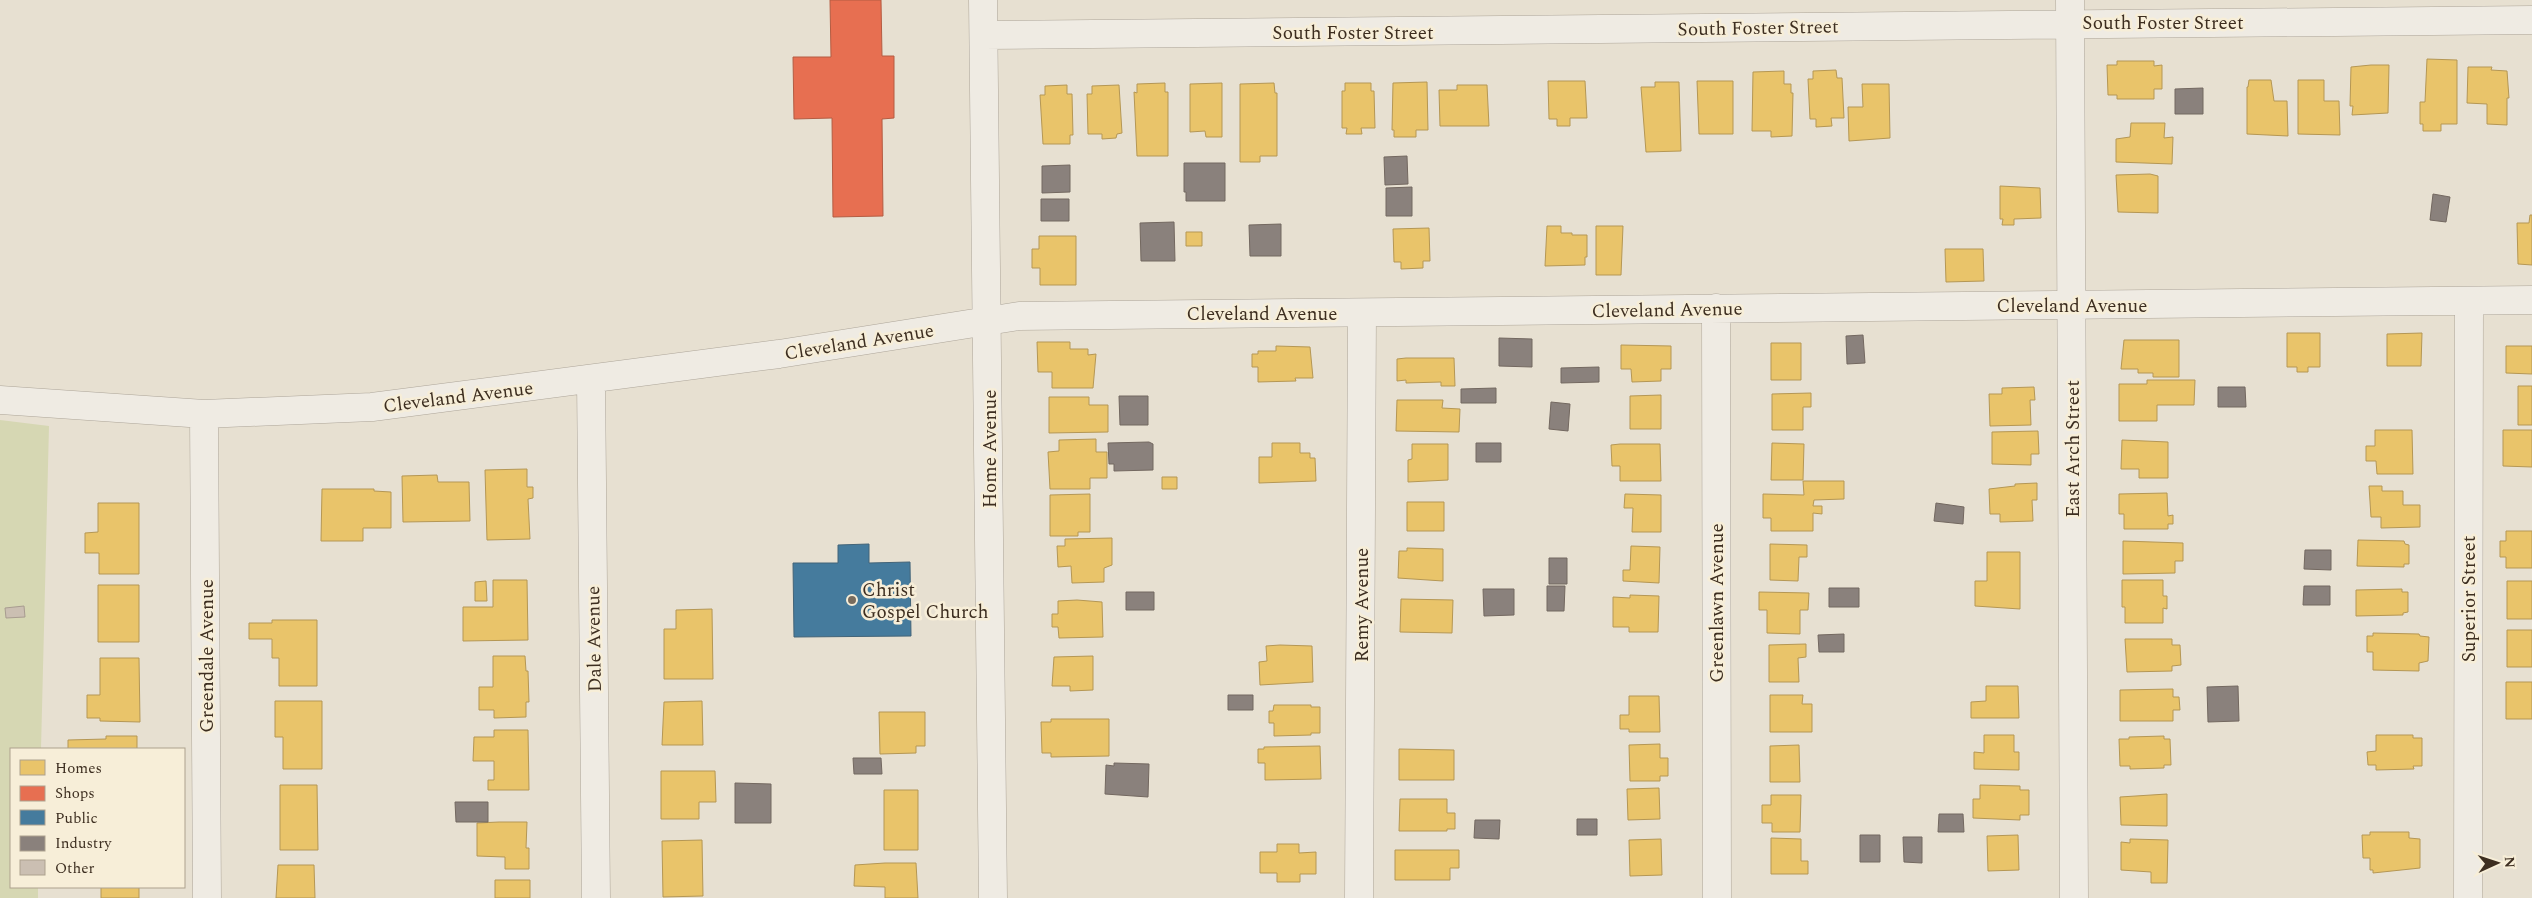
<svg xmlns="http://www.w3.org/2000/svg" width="2532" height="898" font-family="Spectral,serif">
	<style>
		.green { fill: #d6d7b3 }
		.homes { fill: #e9c46a; stroke: #b59754 }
		.shops { fill: #e76f51; stroke: #b45c42 }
		.public { fill: #457b9d; stroke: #436478 }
		.industry { fill: #8a817c; stroke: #736860 }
		.building { fill: #cbbfb2; stroke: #a89c90 }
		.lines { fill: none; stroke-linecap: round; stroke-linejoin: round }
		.minor-casing { stroke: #ada599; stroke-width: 29 }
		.minor { stroke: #efebe3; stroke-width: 28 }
		.poi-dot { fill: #786c5e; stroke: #f7eed8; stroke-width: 2 }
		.labels { text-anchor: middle; stroke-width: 5; stroke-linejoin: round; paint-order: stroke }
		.street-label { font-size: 19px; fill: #3d2e20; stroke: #f7eed8 }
		.poi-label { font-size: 19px; fill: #3d2e20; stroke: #f7eed8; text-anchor: start }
	</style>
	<rect width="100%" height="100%" fill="#e7e0d1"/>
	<path class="green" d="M0,420L49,426L41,749H11V887H38V898H0Z"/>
	<path class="homes" d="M2427,59L2457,60V124H2441V131H2423V124H2420V102H2425Z
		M2117,61H2154V66L2162,65V89H2154V99H2117V95H2108L2107,65H2117Z
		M2371,65H2389L2388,113L2352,115L2353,106H2350L2351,67Z
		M2468,67H2492L2491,70L2507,71L2509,98H2507V125L2487,124V104L2467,103Z
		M1836,70L1837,78H1842L1844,118H1831L1832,126L1816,127V119H1810L1808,79H1813V71Z
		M1784,71V84H1791V93H1793L1792,136L1771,137V131H1752L1753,72Z
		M2249,80H2271L2274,101H2287L2288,136L2247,134V87H2248Z
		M2298,80H2324V101H2339L2340,135L2298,134Z
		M1548,81H1585L1587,118H1570V126H1557V119H1549Z
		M1697,81H1733V134H1699Z
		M1427,82L1428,130H1416V137H1394V130H1392L1393,83Z
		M1655,82H1679L1681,151L1646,152L1641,87H1655Z
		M1165,83V92H1168V156H1137L1134,92L1137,93V84Z
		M1222,83V137H1206L1205,131L1190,132V84Z
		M1274,83L1275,93H1277V156H1260V162H1240V84Z
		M1345,83H1371V91H1374L1375,128H1361L1362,134H1346L1347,128H1342V91H1345Z
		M1862,84H1889L1890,138L1849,141L1848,107H1863Z
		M1067,85V94H1072L1073,135H1070V144H1043L1040,95H1045V86Z
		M1119,85L1122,133L1117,134L1116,138L1102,139V134H1088L1087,94H1092V86Z
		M1457,85H1487L1489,126H1440L1439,90H1457Z
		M2131,123H2165L2164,138L2173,137L2172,164L2116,162V139L2130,137Z
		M2150,174L2158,176V213L2118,212L2116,175Z
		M2000,186L2040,188L2041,218L2014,219V225H2002L2003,219H2000Z
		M2530,215H2532V265L2518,264L2517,223H2529Z
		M1547,226H1561V233H1572V235H1587V257H1585V265L1545,266Z
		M1596,226H1623L1621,275H1596Z
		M1429,228L1430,261H1423V268L1401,269V262H1394L1393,229Z
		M1186,232H1202V246H1186Z
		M1039,236H1076V285H1040V268H1032V249H1039Z
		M1945,249H1983L1984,281L1946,282Z
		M2287,333H2320V367H2308V372H2297V367H2287Z
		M2422,333L2421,366H2387V334Z
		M2124,340H2179V377H2153V373H2138V369H2121Z
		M1037,342H1070V349H1088V355L1096,354L1093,388H1052V372H1038Z
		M1771,343H1801V380H1771Z
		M1621,345L1671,346V369H1661V381L1632,382L1631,369H1621Z
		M1276,346L1310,347L1313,378H1295L1296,381L1258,382V367H1252V354H1258V351H1276Z
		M2506,346H2532V374L2506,373Z
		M1406,358H1454L1455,386H1441V382L1406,383V380L1397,381V359Z
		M2147,380H2195L2194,405H2157V421H2119V384H2147Z
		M2518,386H2532V425H2518Z
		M2034,387L2035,400H2030L2031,425L1990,426L1989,394H2002V388Z
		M1811,393V407H1803V430H1772V394Z
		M1661,395V429H1630V396Z
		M1049,397H1089V405H1108V432L1049,433Z
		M1397,400H1443L1442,408L1460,409L1459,432L1396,431Z
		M2375,430H2412L2413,474H2377L2376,461H2366V446H2375Z
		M2503,430H2532V467L2503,466Z
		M2038,431L2039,454H2031V465L1992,464V432Z
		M1096,439V452H1107V478H1090V489H1050L1048,452L1059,451V440Z
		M2122,440L2168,442V478H2139V469H2121Z
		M1272,443H1300V453H1310V458H1315L1316,481L1259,483V457H1272Z
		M1772,443L1804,444L1803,480H1771Z
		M1412,444H1448V480L1408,482V460L1412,459Z
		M1620,444H1660L1661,481H1620V466H1612L1611,445Z
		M527,469V487H533V498L528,499L530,539L487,540L485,470Z
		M437,475L438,482H469L470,521L403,522L402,476Z
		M1162,477H1177V489H1162Z
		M1803,481H1844V499L1814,500L1813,506H1822V514L1813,513V531H1771V518H1763V494L1804,495Z
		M2037,483V500H2032L2033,521L2000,522V514H1990L1989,489L2015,486V484Z
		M2369,486H2382V491H2403V505H2420V527L2381,528V517H2371Z
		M322,489H374V491L391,492V528H363V541H321Z
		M2167,493L2168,516L2173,515V524H2168V529H2124V514H2119V494Z
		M1090,494V532H1078V536H1050V495Z
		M1625,494L1661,495V532H1632L1633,508H1624Z
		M1407,502H1444V531H1407Z
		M98,503H139V574H99V553H85V533L98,532Z
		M2506,531H2532V568H2506V557H2500V541H2506Z
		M1112,538V565L1104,568V582L1072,583L1071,566L1058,567L1057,546H1065V539Z
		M2358,540L2404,541L2405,544L2409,545V564H2404V567L2357,566Z
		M2123,541L2183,543V561H2175V573L2123,574Z
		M1770,544L1807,545V557H1799L1798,581L1770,580Z
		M1631,546L1660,547L1659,583L1623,581V570H1630Z
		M1407,548L1443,549V581L1398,578L1399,551H1407Z
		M1987,552H2020V609L1975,606V581H1987Z
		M493,580H527L528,640L463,641V607H493Z
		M2122,580H2163V596H2167V609L2163,608V623H2125V607H2122Z
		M486,581L487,601H475V582Z
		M2507,581H2532V619H2507Z
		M98,585H139V642H98Z
		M2402,589V592H2408V612L2403,613V615L2356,616V590Z
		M1759,592L1809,593L1808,610H1800V634L1767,633V610H1759Z
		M1630,595L1659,596L1658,632H1629V627H1613V597L1630,598Z
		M1401,599L1453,600L1452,633L1400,632Z
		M1077,600L1102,602L1103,637L1059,638L1058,627H1052V614H1058V601Z
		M712,609L713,679H664V629H676V610Z
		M272,620H317V686H279V658H272V639H249V623H272Z
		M2507,630H2532V667H2507Z
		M2373,633L2419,634L2420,636L2429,637L2428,661L2419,663V671L2373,670V652H2367V636H2373Z
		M2125,639H2172V645H2180L2181,665L2172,666V671L2127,672Z
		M1806,644V657L1798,658L1799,682H1769V645Z
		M1280,645L1312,646L1313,682L1260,685L1259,662L1267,661L1266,646Z
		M493,656H525L526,671H528L529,702H526V717L494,718V710H479V687H493Z
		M1093,656V690L1070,691V686H1052L1054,657Z
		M100,658H139L140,722L100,721V718H87V695H100Z
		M2506,682H2532V719H2506Z
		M1986,686H2018L2019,718H1971V702L1986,701Z
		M2173,689V697H2179L2180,710H2173V721H2120V690Z
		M1770,695H1803L1802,704H1812V732H1770Z
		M1629,696H1659L1660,732H1629V729H1620V715H1629Z
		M275,701H322V769H283V737H275Z
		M702,701L703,745H662L664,702Z
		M1274,705H1311V707H1320V733H1311V735L1274,736V723H1269V711H1273Z
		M879,712H925V746H916V753L880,754Z
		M1051,719H1109V756L1051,757V753H1042L1041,722H1051Z
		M494,730H528L529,790H488V780H494V761H473L474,737H494Z
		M1984,735H2014V752H2019V770L1974,769V752L1984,753Z
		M2376,735H2413V738H2422V766H2413L2414,769L2376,770V765H2368L2367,752L2376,751Z
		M106,736H137V749H68V740L106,739Z
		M2164,736V739H2170L2171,765H2164V768L2130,769V766H2120L2119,739H2129V737Z
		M1660,744V758H1668V776H1660V781H1630L1629,745Z
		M1799,745L1800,782H1770V746Z
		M1320,746L1321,779L1265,780V763H1258V749H1264V747Z
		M1399,749L1454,750V780H1399Z
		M661,771H715L716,802H699V819H661Z
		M280,785H317L318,850H280Z
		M1980,785L2020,786V790H2029V815H2020V820L1973,818V799H1980Z
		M1659,788L1660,819L1628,820L1627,789Z
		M884,790H918V850H884Z
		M2167,794V826L2121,825L2120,797Z
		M1771,795H1801L1800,832H1772V823H1762V805H1771Z
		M1400,799H1447V813H1455V829H1447V831H1399Z
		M499,822H527L526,848H529V869H505V857L477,856V823Z
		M2370,832H2409V838L2420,839V868L2373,873V870H2370V858H2363L2362,835H2370Z
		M2018,835L2019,870L1988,871L1987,836Z
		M1771,838L1801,839V861H1808V874H1771Z
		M1661,839L1662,875L1630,876L1629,840Z
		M2130,839L2168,840L2167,883H2151V872L2121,870V842L2130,843Z
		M702,840L703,896L663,897L662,841Z
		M1277,844H1299V853L1316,852V874H1300V882H1277V873H1260V852H1277Z
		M1395,850H1459V868H1450V880H1395Z
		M885,863H916L918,898H885V887L854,886L855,865Z
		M278,865H314L315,898H276Z
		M495,880H530V898H495Z
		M101,887H139V898H101Z"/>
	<path class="shops" d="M830,0H881L882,56H894V118L882,119L883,216L833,217L832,118L794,119L793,57H831Z"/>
	<path class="public" d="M869,544V563L910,562L911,636L794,637L793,563H838V545Z"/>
	<path class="industry" d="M2203,88V114H2175V89Z
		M1407,156L1408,184L1385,185L1384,157Z
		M1184,163H1225V201H1186V192H1184Z
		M1070,165V192L1042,193V166Z
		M1412,187V216H1386V188Z
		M2433,194L2450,197L2446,222L2430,220Z
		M1041,199H1069V221H1041Z
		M1174,222L1175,261H1141L1140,223Z
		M1281,224V256H1250L1249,225Z
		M1863,335L1865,363L1847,364L1846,336Z
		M1499,338L1532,339V367L1499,366Z
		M1599,367V382L1561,383V368Z
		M2218,387H2245L2246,407H2218Z
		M1496,388V403H1461V389Z
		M1119,396H1148V425H1120Z
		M1551,402L1570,404L1568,431L1549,429Z
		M1149,442L1153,444V470L1114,471V464H1109L1108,443Z
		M1476,443H1501V462H1476Z
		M1936,503L1964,507L1963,524L1934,521Z
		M2305,550H2331V570L2304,569Z
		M1549,558H1567V584H1549Z
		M1547,586H1565L1564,611H1547Z
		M2304,586H2330V605H2303Z
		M1829,588H1859V607H1829Z
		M1483,589H1514V615L1484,616Z
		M1126,592H1154V610H1126Z
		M1844,634V652H1819L1818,635Z
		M2238,686L2239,721L2208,722L2207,687Z
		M1228,695H1253V710H1228Z
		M853,758H881L882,774H854Z
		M1114,763L1149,764L1148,797L1105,794L1106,765L1114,766Z
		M735,783L771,784V823H735Z
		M455,802H488V822H456Z
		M1939,814H1963L1964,832H1938Z
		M1577,819H1597V835H1577Z
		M1475,820H1500L1499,839L1474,838Z
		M1860,835H1880V862H1860Z
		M1903,837H1922V863L1904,862Z"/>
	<path class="building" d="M24,606L25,617L6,618L5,608Z"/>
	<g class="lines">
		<defs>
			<path id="minor" d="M983,0L993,898
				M2070,0L2074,898
				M984,35L2532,20
				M1716,308L1717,898
				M591,379L596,898
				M0,400L204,414L372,407L779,354L1019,316L2532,300
				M204,414L207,898
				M1359,898L1362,313
				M2468,898L2469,301"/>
		</defs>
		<use href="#minor" class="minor-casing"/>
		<use href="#minor" class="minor"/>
	</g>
	<circle class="poi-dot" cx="852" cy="600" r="5"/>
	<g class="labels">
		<g class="street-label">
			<text x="2163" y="29">South Foster Street</text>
			<text transform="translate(1758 27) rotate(-1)" y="7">South Foster Street</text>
			<text x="1353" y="39">South Foster Street</text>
			<text x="2072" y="312">Cleveland Avenue</text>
			<text transform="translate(1667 309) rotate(-1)" y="7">Cleveland Avenue</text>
			<text x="1262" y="320">Cleveland Avenue</text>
			<text transform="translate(859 341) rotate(-9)" y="7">Cleveland Avenue</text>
			<text transform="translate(458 396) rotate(-7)" y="7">Cleveland Avenue</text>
			<text transform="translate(989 449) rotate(-90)" y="7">Home Avenue</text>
			<text transform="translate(2072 449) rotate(-90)" y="7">East Arch Street</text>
			<text transform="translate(2468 599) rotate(-90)" y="7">Superior Street</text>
			<text transform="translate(1716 603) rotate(-90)" y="7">Greenlawn Avenue</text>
			<text transform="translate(1361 605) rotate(-90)" y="7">Remy Avenue</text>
			<text transform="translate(593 639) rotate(-91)" y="7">Dale Avenue</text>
			<text transform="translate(206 656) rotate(-90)" y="7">Greendale Avenue</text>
		</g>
		<g class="poi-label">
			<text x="862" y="596">Christ<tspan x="862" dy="22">Gospel Church</tspan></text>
		</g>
	</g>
	<rect x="10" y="748" width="175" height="140" fill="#f7eed8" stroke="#ada18e"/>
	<rect x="20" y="760" width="25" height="15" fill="#e9c46a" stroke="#ada18e"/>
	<text x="55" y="773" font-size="15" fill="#3d2e20">Homes</text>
	<rect x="20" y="786" width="25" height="15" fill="#e76f51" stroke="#ada18e"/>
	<text x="55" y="798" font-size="15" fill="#3d2e20">Shops</text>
	<rect x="20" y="810" width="25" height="15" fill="#457b9d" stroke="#ada18e"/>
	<text x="55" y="823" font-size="15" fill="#3d2e20">Public</text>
	<rect x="20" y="836" width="25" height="15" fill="#8a817c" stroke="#ada18e"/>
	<text x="55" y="848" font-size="15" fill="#3d2e20">Industry</text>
	<rect x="20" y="860" width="25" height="15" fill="#cbbfb2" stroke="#ada18e"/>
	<text x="55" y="873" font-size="15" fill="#3d2e20">Other</text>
	<g transform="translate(2497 863) rotate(87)" stroke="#f7eed8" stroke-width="4" paint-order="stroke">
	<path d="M0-4L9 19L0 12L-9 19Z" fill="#3d2e20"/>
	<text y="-8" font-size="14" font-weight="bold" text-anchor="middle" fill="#3d2e20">N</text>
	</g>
</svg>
